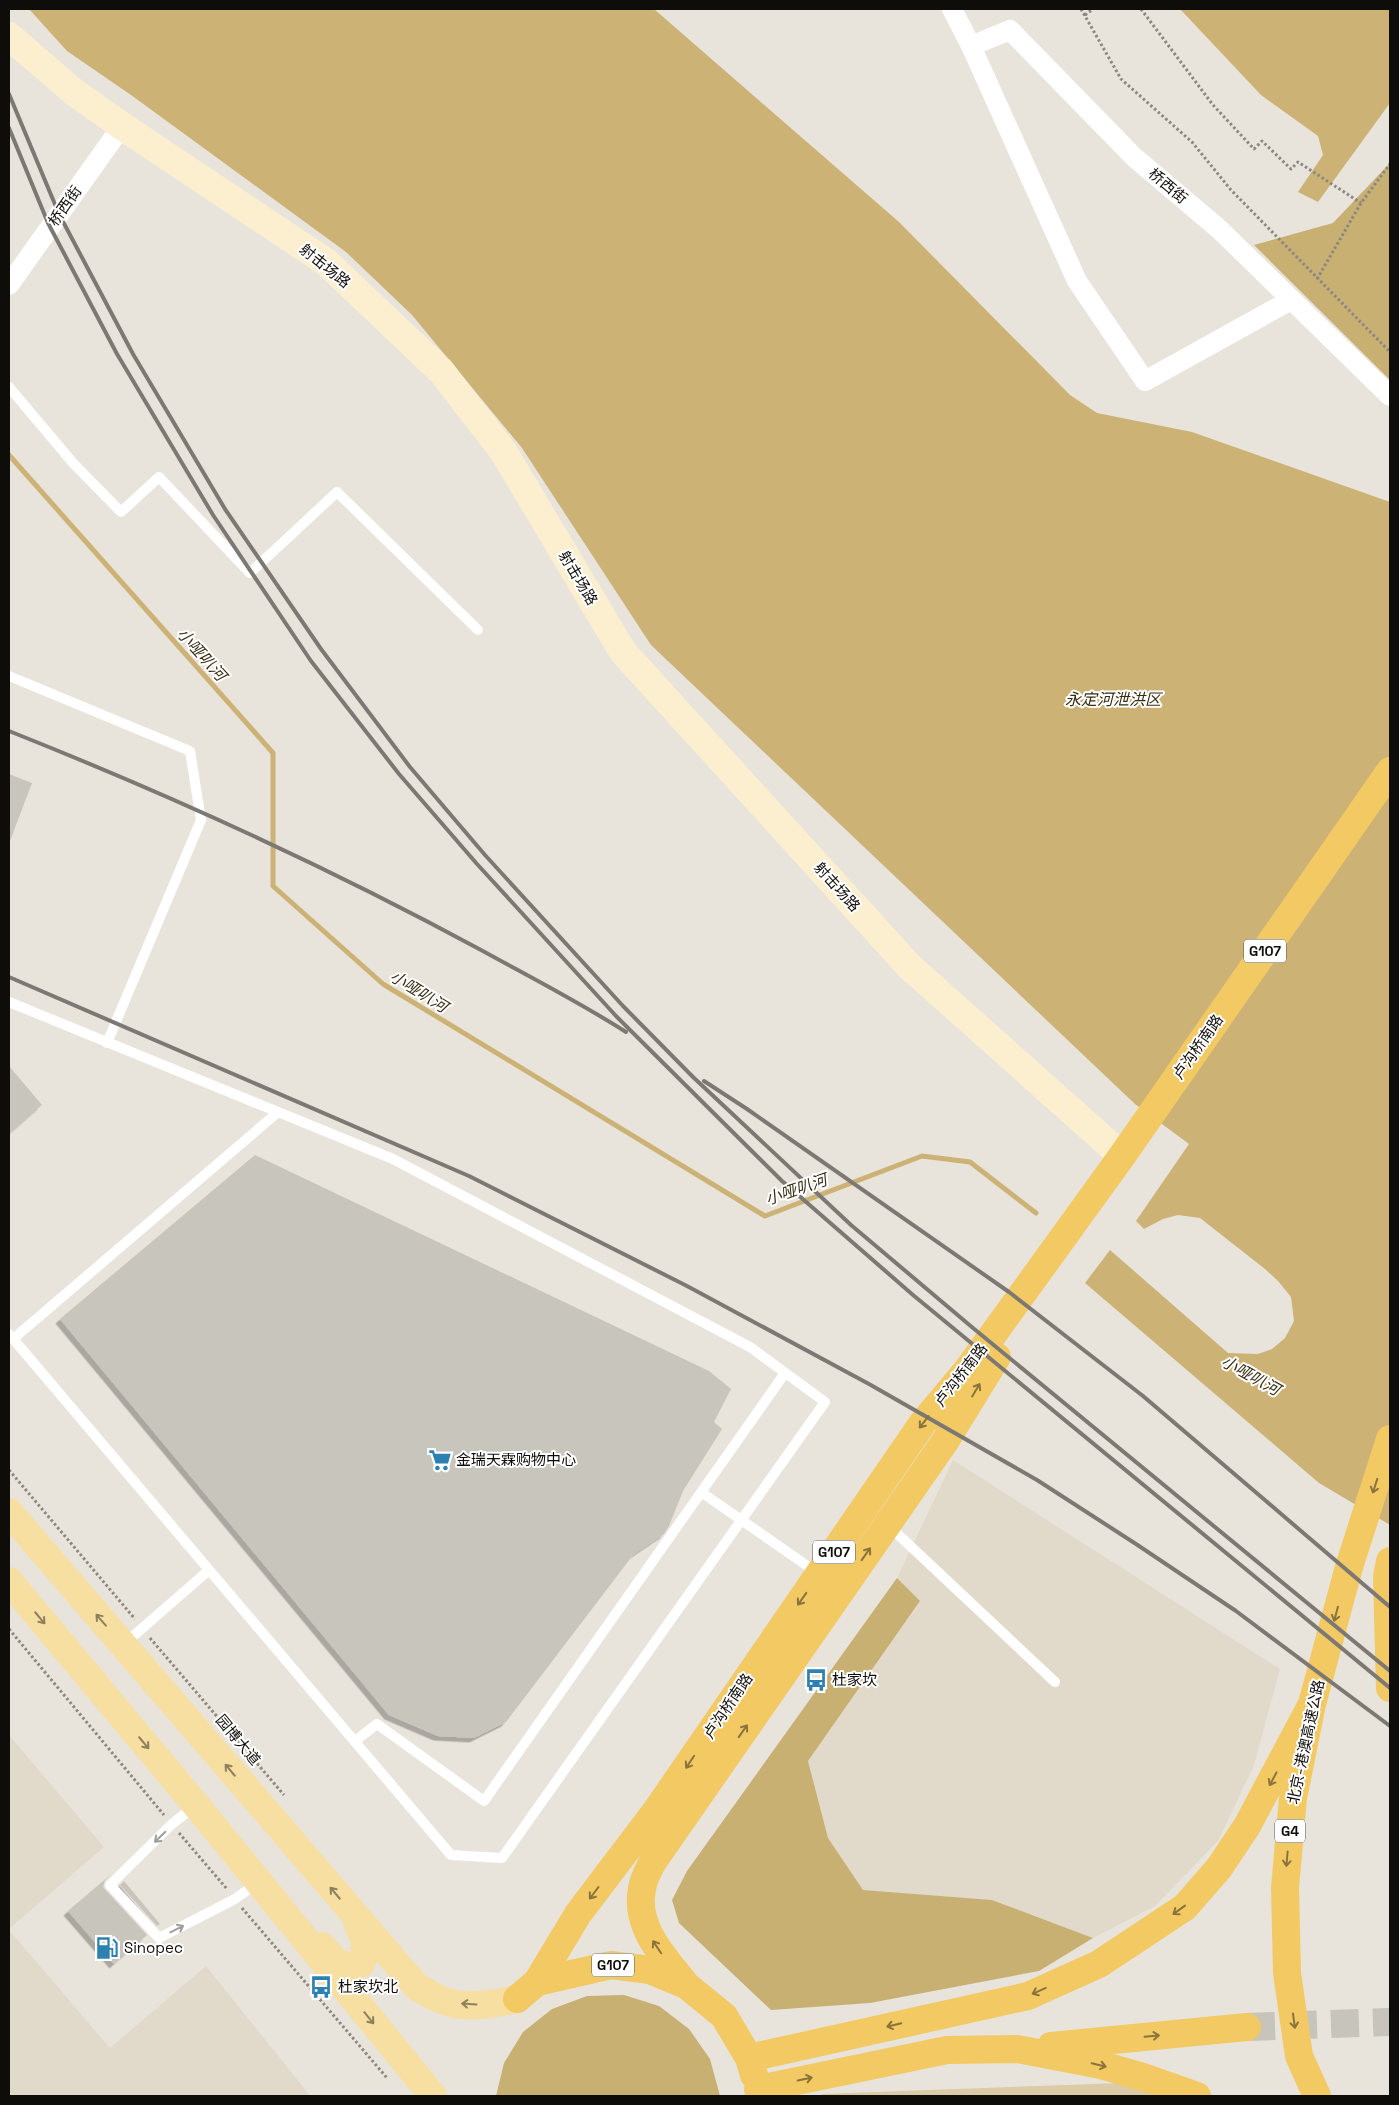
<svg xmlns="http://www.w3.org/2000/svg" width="1399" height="2105" font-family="'Space Grotesk','Noto Sans SC',sans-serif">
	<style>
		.built { fill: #e1daca }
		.green { fill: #dbcba7 }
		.forest { fill: #c8af72 }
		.water { fill: #ccb275 }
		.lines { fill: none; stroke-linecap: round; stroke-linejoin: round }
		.stream { stroke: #ccb275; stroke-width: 5 }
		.building { fill: #c8c5bc; filter: url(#shadow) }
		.highway-tunnel { stroke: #c7c4bc; stroke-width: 28; stroke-dasharray: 28 14; stroke-linecap: butt }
		.path { stroke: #8b8882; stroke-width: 3; stroke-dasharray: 2.5 2.5; stroke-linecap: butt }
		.lane { stroke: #fff; stroke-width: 10 }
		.street { stroke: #fff; stroke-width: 20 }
		.secondary { stroke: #fbefd0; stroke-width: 28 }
		.primary { stroke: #f7dfa1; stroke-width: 28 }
		.highway { stroke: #f2c963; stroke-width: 28 }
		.rail { stroke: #7c7974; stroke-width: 4 }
		.oneway { stroke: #8b743b }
		.oneway2 { stroke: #8e805d }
		.oneway3 { stroke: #9f9e9d }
		.labels { text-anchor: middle; stroke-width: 4; stroke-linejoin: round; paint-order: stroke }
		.shield { fill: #fff; stroke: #565654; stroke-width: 1 }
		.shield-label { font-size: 14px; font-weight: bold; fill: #0e0d0a }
		.street-label { font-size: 15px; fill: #0e0d0a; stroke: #fff }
		.poi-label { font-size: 15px; fill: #0e0d0a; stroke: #fff; text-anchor: start }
		.water-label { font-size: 16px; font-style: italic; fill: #382d11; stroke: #fff }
	</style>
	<defs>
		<filter id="shadow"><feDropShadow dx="-4.5" dy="4.5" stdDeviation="0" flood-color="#0004"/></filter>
	</defs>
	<rect width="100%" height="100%" fill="#e8e4dc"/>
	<path class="built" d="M953,1460L1280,1669L1254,1765L1218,1841L1155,1906L1093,1938L992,1900L863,1890L828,1838L808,1761L920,1602L897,1578Z
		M9,1735L104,1847L9,1929Z
		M9,1930L110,2048L206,1966L308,2093L309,2096H9Z"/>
	<path class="green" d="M1121,2083L1155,2096H821L822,2094Z"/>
	<path class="forest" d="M1390,163V380L1254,245L1333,223Z
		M897,1578L920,1601L808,1761L828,1838L863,1890L992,1900L1093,1938L1039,1971L870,2003L771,2010L679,1923L672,1900L687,1871Z
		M624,1995L659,2006L689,2029L710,2059L720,2096H496L504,2063L523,2032L552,2009L587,1996Z"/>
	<path class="water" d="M29,9H654L899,222L1070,395L1097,413L1192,432L1390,502V1525L1319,1483L1085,1283L1110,1250L1228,1353L1258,1354L1272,1349L1285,1338L1294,1321L1291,1297L1278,1281L1265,1269L1200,1218L1178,1215L1163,1219L1144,1229L1136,1221L1189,1144L1135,1104L651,645L522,448L412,315L346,252L131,95L67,51Z
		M1180,9H1390V103L1318,202L1298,192L1323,155L1318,136L1261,95Z"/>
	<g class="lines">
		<path class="stream" d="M9,455L273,753V886L383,984L765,1216L922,1156L970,1162L1036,1213"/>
	</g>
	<path class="building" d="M9,774L32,783L10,841H9Z
		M9,1066L42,1105L9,1134Z
		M255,1155L709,1371L731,1389L714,1422L722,1429L683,1491L669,1526L664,1534L633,1555L506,1722L474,1738L438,1736L389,1715L60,1319Z
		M115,1871L105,1880L103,1887L147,1935L114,1964L68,1911Z
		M124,1881L160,1924L157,1926L120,1885Z"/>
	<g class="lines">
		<path class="highway-tunnel" d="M1247,2027L1390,2022"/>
		<path class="path" d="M1081,9L1121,79L1192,142L1231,190L1390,352
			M1141,9L1213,105L1254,149L1262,141L1291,169L1298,162L1361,203
			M1085,15L1093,9
			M1317,279L1361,203L1390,164
			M9,1470L135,1619
			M9,1629L164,1815
			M150,1638L284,1795
			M179,1833L227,1889
			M242,1908L387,2078"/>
		<path class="lane" d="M9,387L73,463L121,512L159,477L250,573L337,492L478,630
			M9,676L190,751L201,820L107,1043
			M9,1002L393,1159L750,1347L825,1402L502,1858L451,1855L9,1334
			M13,1339L277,1113
			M701,1492L819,1574
			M888,1525L1055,1682
			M123,1645L209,1570
			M355,1741L377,1724L484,1801L785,1373
			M196,1805L172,1824L110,1885L159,1938L235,1899L257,1883"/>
		<path class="street" d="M952,9L971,46L1010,30L1134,157L1219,229L1390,396
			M971,46L1077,281L1145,381L1291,300
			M9,285L122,126"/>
		<path class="secondary" d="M9,36L74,92L122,126L326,262L441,371L503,451L623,652L909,966L1122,1156"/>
		<path class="primary" d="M9,1512L417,1987C425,1991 433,1997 442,2000C463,2010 495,2004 517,1999
			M9,1581L196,1805L433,2096
			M322,1946L338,1964L353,1966L361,1964C368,1946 365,1939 357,1922"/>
		<path class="highway" d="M1390,1561L1387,1577L1390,1688
			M537,1982L578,1914L656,1811L922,1424L968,1369L1122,1156L1390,771
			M686,1985C665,1958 634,1927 642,1889C643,1880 648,1871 652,1863L946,1440L997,1357
			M517,1999L537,1982L611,1965L650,1970L686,1985L724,2016L749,2058L754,2075
			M1051,2046L1247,2027
			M749,2058L1028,1996L1099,1964L1185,1907L1219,1868L1247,1826L1312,1704
			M758,2089L947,2050L1017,2049L1101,2065L1143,2077L1197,2096
			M1317,2096L1299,2056L1287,1973L1285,1888L1293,1798L1312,1704L1349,1567L1390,1439"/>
		<path class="rail" d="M9,94L59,214L133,354L225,509L321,649L410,767L485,855L623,1006L693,1077L851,1225L973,1328L1390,1671
			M9,128L48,223L117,354L213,515L311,661L399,774L477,864L616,1016L782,1181L913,1295L1390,1688
			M9,731C170,795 328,867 481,950C530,977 579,1002 626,1032
			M9,977L469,1176L687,1286L869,1384L1037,1480L1136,1544L1236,1611L1390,1726
			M704,1081L747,1109L1009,1292L1143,1396L1390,1607"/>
	</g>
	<defs><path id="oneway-shaft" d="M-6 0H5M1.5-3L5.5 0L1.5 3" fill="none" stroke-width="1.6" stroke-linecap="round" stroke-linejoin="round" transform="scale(1.25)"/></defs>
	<g class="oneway">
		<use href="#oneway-shaft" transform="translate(976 1390) rotate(-59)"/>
		<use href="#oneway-shaft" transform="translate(924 1422) rotate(128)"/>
		<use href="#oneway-shaft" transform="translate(1375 1486) rotate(108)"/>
		<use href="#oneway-shaft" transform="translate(866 1554) rotate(-55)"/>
		<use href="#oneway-shaft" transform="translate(802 1599) rotate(125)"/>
		<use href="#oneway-shaft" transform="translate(1336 1614) rotate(105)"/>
		<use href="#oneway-shaft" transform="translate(743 1731) rotate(-55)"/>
		<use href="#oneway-shaft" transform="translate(690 1762) rotate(124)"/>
		<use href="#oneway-shaft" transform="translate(1273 1779) rotate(118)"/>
		<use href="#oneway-shaft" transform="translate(1287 1859) rotate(95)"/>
		<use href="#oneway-shaft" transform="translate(594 1893) rotate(127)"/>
		<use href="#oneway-shaft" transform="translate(1179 1910) rotate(144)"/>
		<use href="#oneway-shaft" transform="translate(657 1947) rotate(-124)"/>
		<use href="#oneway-shaft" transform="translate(1039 1991) rotate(156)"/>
		<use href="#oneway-shaft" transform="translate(1294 2021) rotate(82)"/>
		<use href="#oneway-shaft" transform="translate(894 2025) rotate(167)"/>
		<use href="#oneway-shaft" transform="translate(1152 2036) rotate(-5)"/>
		<use href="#oneway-shaft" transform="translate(1099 2065) rotate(13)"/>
		<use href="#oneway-shaft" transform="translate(805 2079) rotate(-12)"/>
	</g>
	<g class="oneway2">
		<use href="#oneway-shaft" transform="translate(40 1618) rotate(50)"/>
		<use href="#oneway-shaft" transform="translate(101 1620) rotate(-131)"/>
		<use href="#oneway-shaft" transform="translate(144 1743) rotate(50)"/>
		<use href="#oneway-shaft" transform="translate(230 1770) rotate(-130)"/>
		<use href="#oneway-shaft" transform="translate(335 1893) rotate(-130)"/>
		<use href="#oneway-shaft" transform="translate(469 2004) rotate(-176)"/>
		<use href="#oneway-shaft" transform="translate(369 2018) rotate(51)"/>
	</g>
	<g class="oneway3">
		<use href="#oneway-shaft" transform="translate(160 1837) rotate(136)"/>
		<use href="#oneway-shaft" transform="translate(177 1929) rotate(-27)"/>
	</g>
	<defs>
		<symbol id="supermarket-bare" viewBox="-9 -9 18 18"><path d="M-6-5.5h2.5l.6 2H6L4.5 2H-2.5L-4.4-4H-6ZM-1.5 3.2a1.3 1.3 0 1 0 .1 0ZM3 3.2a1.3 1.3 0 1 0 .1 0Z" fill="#2c81b1" stroke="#fff" stroke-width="2.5" paint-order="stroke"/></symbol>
		<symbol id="bus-bare" viewBox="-9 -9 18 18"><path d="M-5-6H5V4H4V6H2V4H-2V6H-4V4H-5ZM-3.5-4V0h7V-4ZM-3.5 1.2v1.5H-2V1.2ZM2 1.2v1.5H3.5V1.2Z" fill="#2c81b1" stroke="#fff" stroke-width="2.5" paint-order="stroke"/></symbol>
		<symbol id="fuel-bare" viewBox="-9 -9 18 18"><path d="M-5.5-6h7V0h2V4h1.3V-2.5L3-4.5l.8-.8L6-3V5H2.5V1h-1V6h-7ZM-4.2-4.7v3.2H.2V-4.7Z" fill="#2c81b1" stroke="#fff" stroke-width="2.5" paint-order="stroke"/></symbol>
	</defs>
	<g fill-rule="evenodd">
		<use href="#supermarket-bare" x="424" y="1444" width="32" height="32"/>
		<use href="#bus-bare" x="800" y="1664" width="32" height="32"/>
		<use href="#fuel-bare" x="91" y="1932" width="32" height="32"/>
		<use href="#bus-bare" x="305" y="1971" width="32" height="32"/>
	</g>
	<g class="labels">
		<g class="shield">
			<rect x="1244" y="939.5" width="42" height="23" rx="4"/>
			<rect x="813" y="1540.5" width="42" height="23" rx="4"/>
			<rect x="1275" y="1819.5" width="30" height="23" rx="4"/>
			<rect x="592" y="1953.5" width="42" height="23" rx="4"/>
		</g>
		<g class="shield-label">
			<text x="1265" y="956">G107</text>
			<text x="834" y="1557">G107</text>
			<text x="1290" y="1836">G4</text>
			<text x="613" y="1970">G107</text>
		</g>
		<g class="street-label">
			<text transform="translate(1168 186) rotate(40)" y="5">桥西街</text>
			<text transform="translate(65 206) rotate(-55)" y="5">桥西街</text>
			<text transform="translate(325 266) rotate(39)" y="5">射击场路</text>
			<text transform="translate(578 578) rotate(59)" y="5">射击场路</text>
			<text transform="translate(837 887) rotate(48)" y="5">射击场路</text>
			<text transform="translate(1198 1047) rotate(-55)" y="5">卢沟桥南路</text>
			<text transform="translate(961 1375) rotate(-52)" y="5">卢沟桥南路</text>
			<text transform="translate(728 1706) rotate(-56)" y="5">卢沟桥南路</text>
			<text transform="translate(238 1740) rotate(50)" y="5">园博大道</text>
			<text transform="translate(1306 1742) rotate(-78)" y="5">北京-港澳高速公路</text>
		</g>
		<g class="poi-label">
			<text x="456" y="1465">金瑞天霖购物中心</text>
			<text x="832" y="1685">杜家坎</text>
			<text x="124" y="1953">Sinopec</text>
			<text x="338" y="1992">杜家坎北</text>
		</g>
		<g class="water-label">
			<text transform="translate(202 654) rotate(48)" y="6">小哑叭河</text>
			<text x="1113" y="705">永定河泄洪区</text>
			<text transform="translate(419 991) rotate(32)" y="6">小哑叭河</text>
			<text transform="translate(796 1189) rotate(-19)" y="6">小哑叭河</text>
			<text transform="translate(1251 1375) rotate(29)" y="6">小哑叭河</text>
		</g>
	</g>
	<rect width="1399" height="2105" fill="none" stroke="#0e0d0a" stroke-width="20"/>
</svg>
